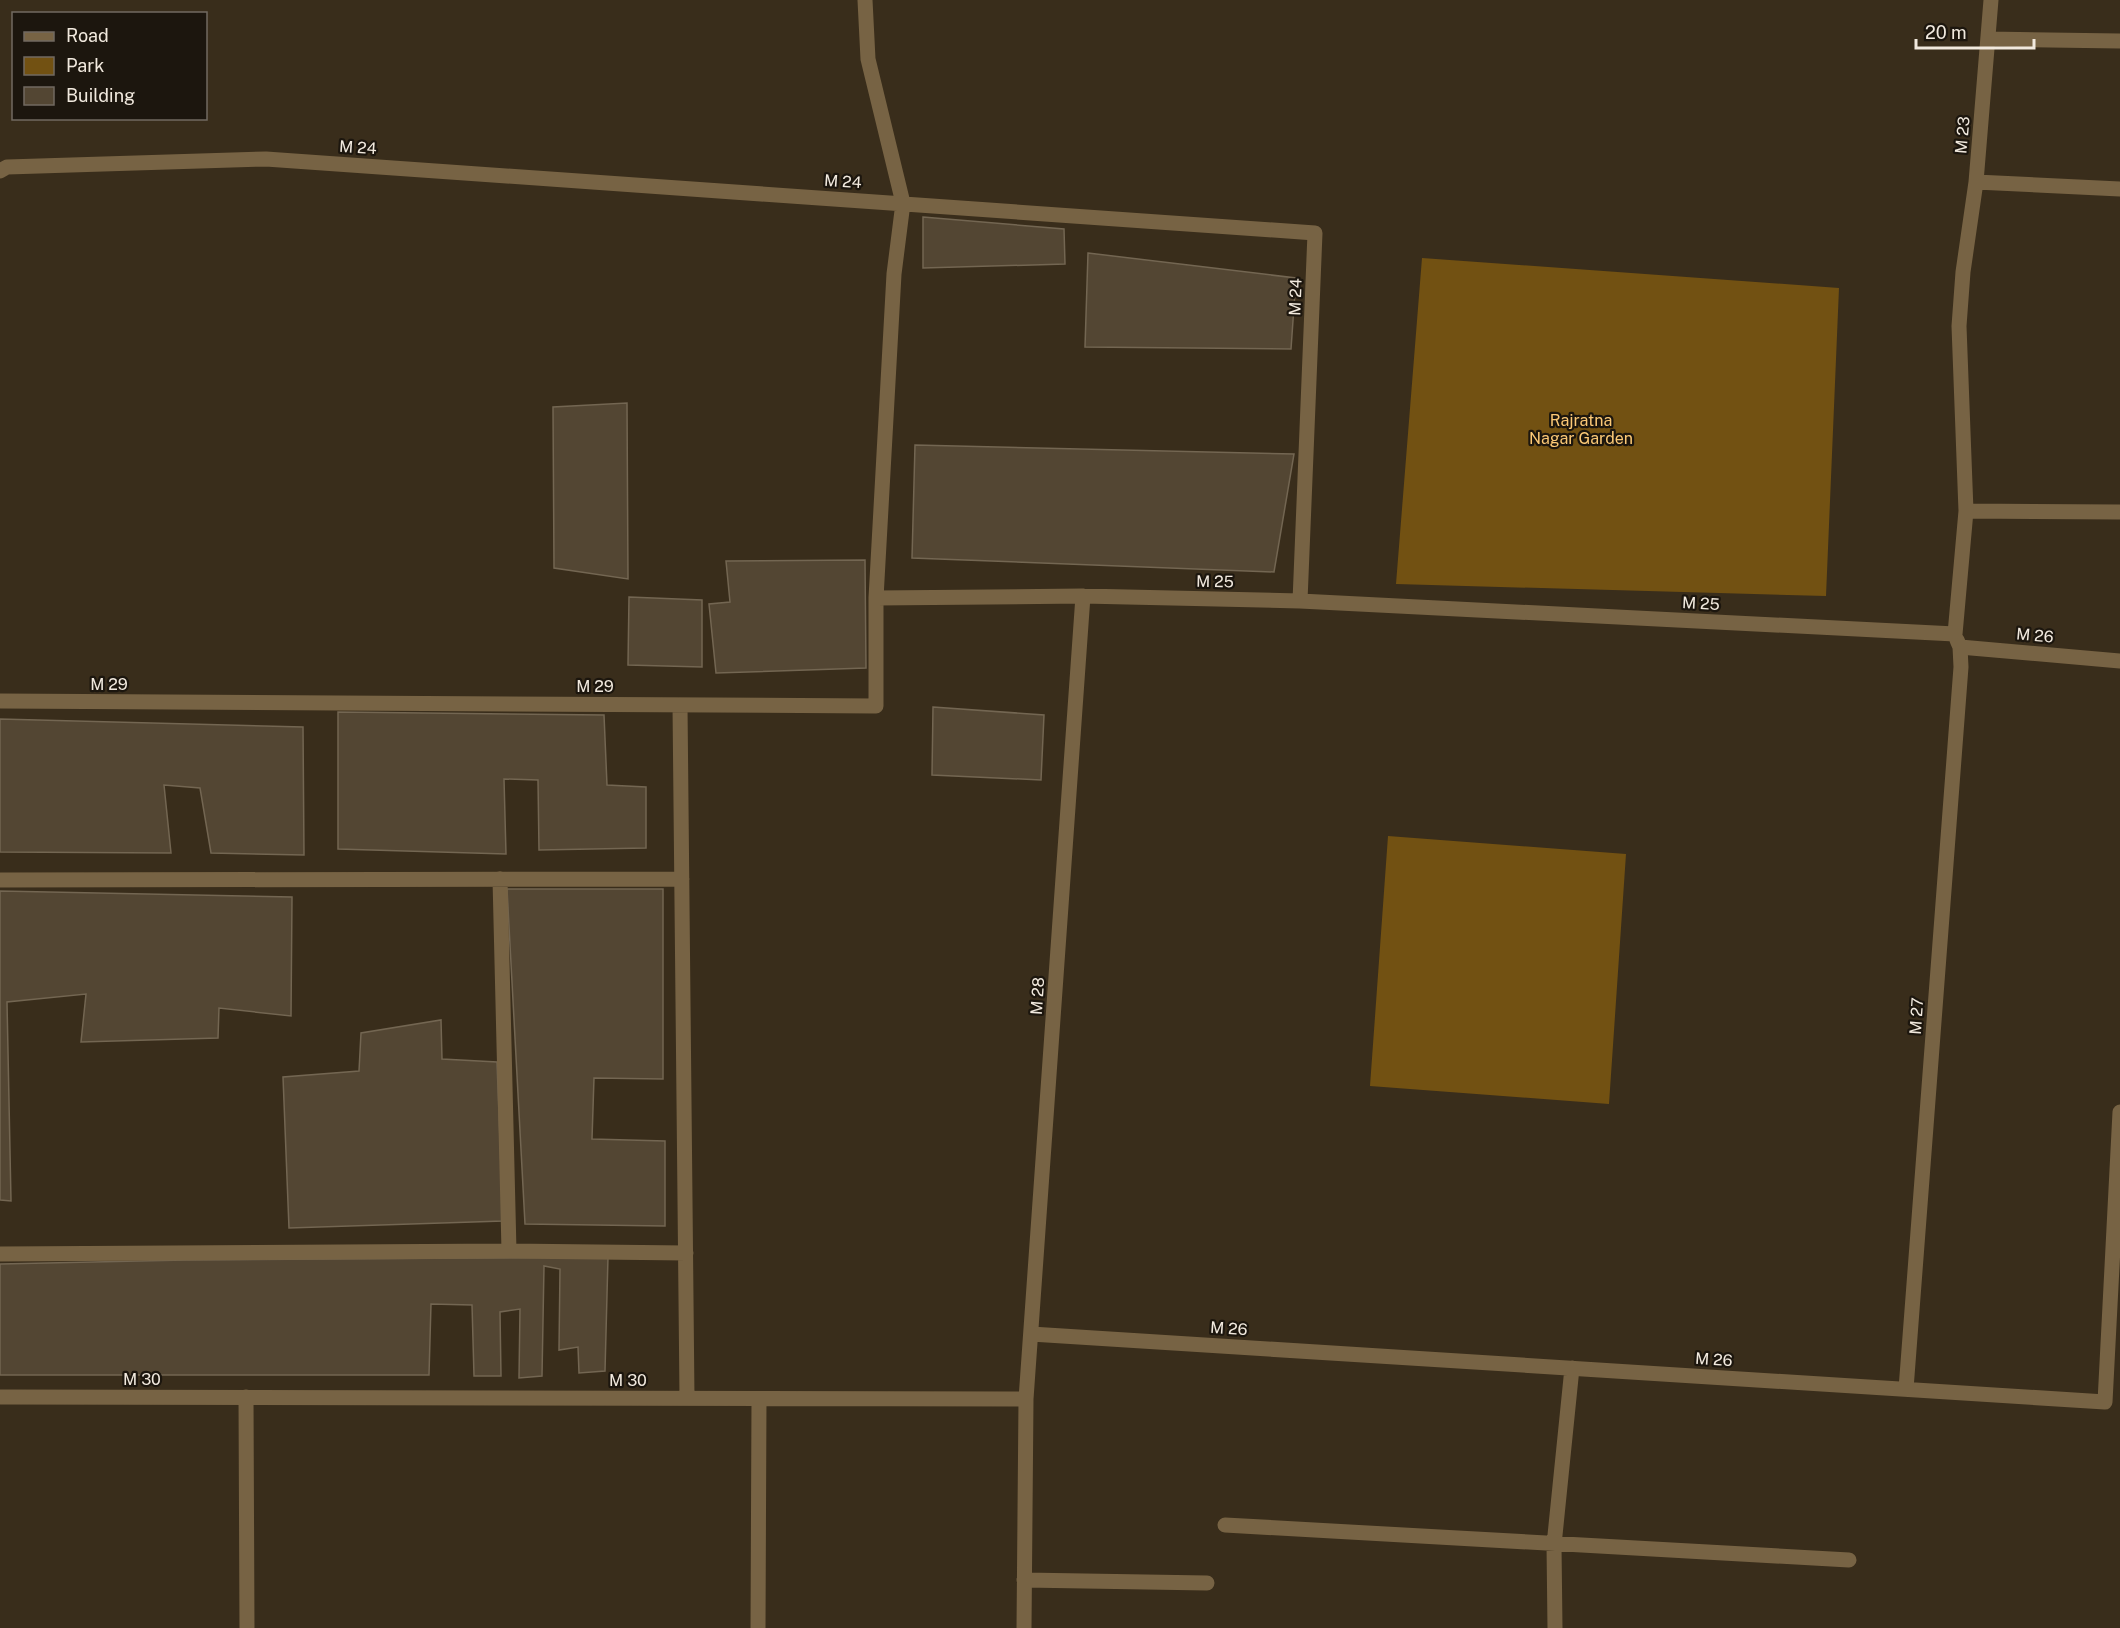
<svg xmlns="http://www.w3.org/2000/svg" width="2120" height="1628" font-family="'Public Sans',sans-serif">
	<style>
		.green { fill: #725112 }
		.building { fill: #534633; stroke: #736652; stroke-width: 1.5 }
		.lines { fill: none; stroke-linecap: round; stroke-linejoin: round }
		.minor { stroke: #776344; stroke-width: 15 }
		.labels { text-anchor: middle; stroke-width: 4.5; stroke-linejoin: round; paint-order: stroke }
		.street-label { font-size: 16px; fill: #f1e9de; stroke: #1c160e }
		.park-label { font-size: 16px; fill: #fcc976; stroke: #1c160e }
	</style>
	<rect width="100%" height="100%" fill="#392d1b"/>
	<path class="green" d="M1422,258L1839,288L1826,596L1396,584Z
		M1388,836L1626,854L1609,1104L1370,1086Z"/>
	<path class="building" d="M923,217L1064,229L1065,264L923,268Z
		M1088,253L1296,278L1291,349L1085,347Z
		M627,403L628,579L554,568L553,407Z
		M915,445L1294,454L1274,572L912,558Z
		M865,560L866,668L716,673L709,604L730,602L726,561Z
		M629,597L702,600V667L628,665Z
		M933,707L1044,715L1041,780L932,775Z
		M338,712L604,715L607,785L646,787V848L539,850L538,780L504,779L506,854L338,849Z
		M0,719L303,727L304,855L211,853L200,788L164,785L171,853L0,852Z
		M507,889H663V1079L594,1078L592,1139L665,1141V1226L525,1224Z
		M0,891L292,897L291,1016L219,1008L218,1038L81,1042L86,994L7,1002L11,1201L0,1200Z
		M441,1020L442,1059L497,1062L503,1221L289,1228L283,1077L359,1071L361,1033Z
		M608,1257L605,1371L579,1373L578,1347L559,1350L560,1269L544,1266L542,1376L519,1378L520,1309L500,1312L501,1376H474L472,1305L431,1304L429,1375H0V1264L186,1260Z"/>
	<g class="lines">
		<path class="minor" d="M865,0L868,59L903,203L894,274L876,598
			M1988,39L2120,41
			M0,171L7,167L266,159L1315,233L1300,601
			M1976,182L2120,189
			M1966,511L2120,512
			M1957,640L1960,647L2120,661
			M0,701L876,706V598L1083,596L1300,601L1955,634L1966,511L1959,326L1963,272L1976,182L1991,0
			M680,705L687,1398
			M500,879L509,1251
			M0,880L682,879
			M0,1254L509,1251L686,1253
			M1031,1334L2105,1402L2120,1112
			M1906,1389L1961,667L1960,647
			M0,1397L1026,1399L1024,1628
			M246,1397L247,1628
			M1026,1399L1083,596
			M1225,1525L1849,1560
			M1024,1580L1207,1583
			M758,1628L759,1399
			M1555,1628L1554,1545L1572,1368"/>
	</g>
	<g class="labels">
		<g class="street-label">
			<text transform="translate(1962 135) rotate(-85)" y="6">M 23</text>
			<text transform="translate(358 147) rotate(4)" y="6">M 24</text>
			<text transform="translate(843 181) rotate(4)" y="6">M 24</text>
			<text transform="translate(1295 297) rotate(-88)" y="6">M 24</text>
			<text transform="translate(1215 581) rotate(1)" y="6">M 25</text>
			<text transform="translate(1701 603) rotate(3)" y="6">M 25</text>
			<text transform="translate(2035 635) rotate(5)" y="6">M 26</text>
			<text x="109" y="690">M 29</text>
			<text x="595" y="692">M 29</text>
			<text transform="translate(1037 996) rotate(-86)" y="6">M 28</text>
			<text transform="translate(1916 1016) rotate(-86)" y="6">M 27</text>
			<text transform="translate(1229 1328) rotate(4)" y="6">M 26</text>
			<text transform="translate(1714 1359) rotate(4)" y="6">M 26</text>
			<text x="142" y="1385">M 30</text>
			<text x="628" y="1386">M 30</text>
		</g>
		<g class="park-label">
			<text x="1581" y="426">Rajratna<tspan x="1581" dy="18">Nagar Garden</tspan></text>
		</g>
	</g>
	<rect x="12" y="12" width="195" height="108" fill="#1c160e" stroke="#716a61" stroke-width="1.5"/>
	<rect x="24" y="32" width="30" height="9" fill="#776344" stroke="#716a61" stroke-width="1.5"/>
	<text x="66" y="42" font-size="18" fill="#f1e9de">Road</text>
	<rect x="24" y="57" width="30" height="18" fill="#725112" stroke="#716a61" stroke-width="1.5"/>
	<text x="66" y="72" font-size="18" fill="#f1e9de">Park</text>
	<rect x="24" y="87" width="30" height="18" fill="#534633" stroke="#716a61" stroke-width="1.5"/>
	<text x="66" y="102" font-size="18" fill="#f1e9de">Building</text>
	<path d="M1916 39v9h118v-9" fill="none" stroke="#f1e9de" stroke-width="3"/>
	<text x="1925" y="39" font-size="18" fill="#f1e9de" stroke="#1c160e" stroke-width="4.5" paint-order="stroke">20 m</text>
</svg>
